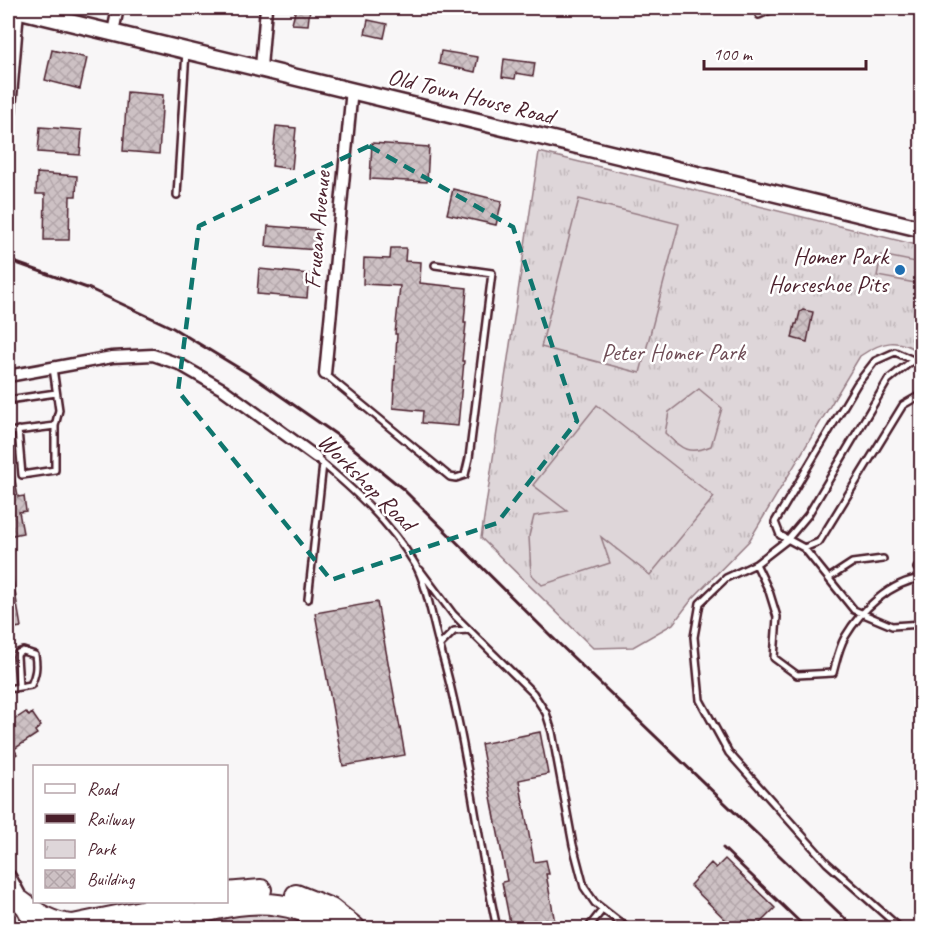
<svg xmlns="http://www.w3.org/2000/svg" width="929" height="936" font-family="Caveat,sans-serif">
	<style>
		.grass { fill: url(#grass-dots); stroke: #947a82; stroke-width: 1.5 }
		.park { fill: url(#park-tufts); stroke: #947a82; stroke-width: 1.5 }
		.garden { fill: #ded6d9; stroke: #947a82; stroke-width: 1.5 }
		.building { fill: url(#building-cross-hatch); stroke: #4a1f2b; stroke-width: 1.5 }
		.lines { fill: none; stroke-linecap: round; stroke-linejoin: round }
		.lane-casing { stroke: #4a1f2b; stroke-width: 10 }
		.street-casing { stroke: #4a1f2b; stroke-width: 15 }
		.secondary-casing { stroke: #4a1f2b; stroke-width: 20 }
		.highway-casing { stroke: #4a1f2b; stroke-width: 24 }
		.lane { stroke: #fff; stroke-width: 5 }
		.street { stroke: #fff; stroke-width: 10 }
		.secondary { stroke: #fff; stroke-width: 15 }
		.highway { stroke: #fff; stroke-width: 20 }
		.rail { stroke: #4a1f2b; stroke-width: 3 }
		.marked { fill: none; stroke: #0f766e; stroke-width: 4.5; stroke-dasharray: 12 8; stroke-linejoin: round }
		.poi-dot { fill: #1f6fb2; stroke: #fff; stroke-width: 2 }
		.labels { text-anchor: middle; stroke-width: 5; stroke-linejoin: round; paint-order: stroke }
		.street-label { font-size: 24px; fill: #4a1f2b; stroke: #fff }
		.poi-label { font-size: 24px; fill: #4a1f2b; stroke: #fff; text-anchor: end }
		.park-label { font-size: 24px; fill: #6f4d56; stroke: #fff }
	</style>
	<defs>
		<pattern id="grass-dots" width="8" height="8" patternUnits="userSpaceOnUse" patternTransform="scale(1.5)"><rect width="8" height="8" fill="#ded6d9"/><path d="M2 2h.1M6 6h.1" fill="none" stroke="#c0b7ba" stroke-width="1.8" stroke-linecap="round"/></pattern>
		<pattern id="park-tufts" width="24" height="20" patternUnits="userSpaceOnUse" patternTransform="scale(1.5)"><rect width="24" height="20" fill="#ded6d9"/><path d="M3 7l-1-3M5 7V3M7 7l1-3M15 17l-1-3M17 17v-4M19 17l1-3" fill="none" stroke="#c0b7ba"/></pattern>
		<pattern id="building-cross-hatch" width="8" height="8" patternUnits="userSpaceOnUse" patternTransform="scale(1.5)"><rect width="8" height="8" fill="#cdc1c4"/><path d="M0 0l8 8M0 8l8-8" fill="none" stroke="#b2a5a9"/></pattern>
	</defs>
	<rect width="100%" height="100%" fill="#f8f6f7"/>
	<filter id="ink" filterUnits="userSpaceOnUse"><feTurbulence type="fractalNoise" baseFrequency=".0167" numOctaves="2"/><feDisplacementMap in="SourceGraphic" scale="12" xChannelSelector="R" yChannelSelector="G"/><feConvolveMatrix kernelMatrix="1 2 1 2 8 2 1 2 1" color-interpolation-filters="sRGB"/></filter>
	<g filter="url(#ink)">
		<path class="grass" d="M257,908L291,913L324,928H177Z"/>
		<path class="park" d="M539,152L921,246V353C898,337 882,341 860,356L749,541L693,598L673,624L633,647L593,648L481,538Z"/>
		<path class="garden" d="M579,199L679,224L640,373L541,347Z
			M881,255L921,263V284L877,276Z
			M699,389L722,408L711,446C689,455 682,450 665,433L669,412Z
			M597,405L714,497L650,575L601,537L610,563L542,585L531,574L529,536L534,516L567,511L533,485Z"/>
		<path class="building" d="M296,8H310L308,25L292,24Z
			M368,20L387,24L384,38L365,34Z
			M52,50L87,58L80,89L45,80Z
			M441,51L478,57L475,72L439,64Z
			M504,59L535,63L533,76L516,73L515,79L502,77Z
			M127,92L163,95L159,154L123,151Z
			M276,126L296,128L292,169L272,166Z
			M40,127L82,130L80,155L38,152Z
			M372,143L429,147L427,182L370,179Z
			M37,173L77,176L76,196H70L69,240H44L45,194H36Z
			M453,189L502,201L496,225L447,214Z
			M268,226L318,230L317,250L266,246Z
			M391,248H406L405,261L421,262L420,283L467,288L464,323H466L462,361H464L458,426L422,423L423,411L393,408L397,334H395L400,286L363,284L364,258L390,259Z
			M259,269L309,274L307,298L257,294Z
			M803,310L813,312L807,342L792,338L795,324H797L800,312Z
			M12,463L18,497L24,496L26,511L19,512L23,533L8,536V464Z
			M12,574L21,627L8,629V575Z
			M377,602L405,755L343,766L315,613Z
			M26,712L29,716L32,713L41,726L35,731L37,734L14,749L17,754L8,760V724Z
			M540,732L548,774L519,780L534,862L546,860L549,874H546L556,928H511L502,882L507,881L481,744Z
			M725,859L775,908L755,928H734L690,885L711,863L716,868Z"/>
		<g class="lines">
			<defs>
				<path id="lane" d="M759,15L775,8
					M177,195L186,51
					M922,367L913,360L895,352L875,361L857,384L775,522L780,535L804,548L819,542L903,405L922,394
					M325,374L450,477L456,478L465,475L469,458L492,273L435,265
					M8,400L56,393
					M18,430L22,475L55,470V426
					M8,432L55,426L59,410L53,368
					M316,458C353,489 390,522 415,564C427,584 433,624 440,647C467,739 476,835 497,928
					M804,548L854,610L892,626L922,624
					M756,564L769,591L777,617L774,658L797,675L833,673C836,662 839,647 845,637C861,610 890,582 922,578
					M917,568L922,570
					M420,570L453,614L533,693L546,713L552,732L573,845L584,887L595,903L627,928
					M829,578L852,563L883,559
					M308,599L323,464
					M439,646L454,631L469,630
					M8,689L31,685C36,674 37,667 35,655L23,651L18,653L17,656L19,687
					M588,928L603,909
					M900,928L827,863L729,753L700,700L694,637L700,603L726,578L756,564L787,540L808,515L888,380L913,360"/>
				<path id="street" d="M113,32L118,8
					M261,67L266,8
					M8,134L18,10
					M325,374L352,89
					M8,376L112,357L153,355L179,364L224,390L316,457"/>
				<path id="secondary" d="M10,8L922,229
					M8,878L35,928"/>
				<path id="highway" d="M226,893L261,890
					M296,895L331,909L355,928
					M20,901C37,914 52,924 73,925L185,902
					M157,928C218,905 278,887 334,928"/>
			</defs>
			<use href="#lane" class="lane-casing"/>
			<use href="#street" class="street-casing"/>
			<use href="#secondary" class="secondary-casing"/>
			<use href="#highway" class="highway-casing"/>
			<use href="#lane" class="lane"/>
			<use href="#street" class="street"/>
			<use href="#secondary" class="secondary"/>
			<use href="#highway" class="highway"/>
			<path class="rail" d="M8,260L90,289L173,328L252,376L337,435L403,489L552,637L855,928
				M723,848L806,928"/>
		</g>
	</g>
	<path class="marked" d="M369,146L513,227L577,421L497,523L331,580L178,391L199,226Z"/>
	<circle class="poi-dot" cx="900" cy="270" r="6"/>
	<g class="labels">
		<g class="street-label">
			<text transform="translate(471 96) rotate(14)" y="8">Old Town House Road</text>
			<text transform="translate(317 230) rotate(-85)" y="8">Fruean Avenue</text>
			<text transform="translate(367 482) rotate(45)" y="8">Workshop Road</text>
		</g>
		<g class="poi-label">
			<text x="888" y="264">Homer Park<tspan x="888" dy="28">Horseshoe Pits</tspan></text>
		</g>
		<g class="park-label">
			<text x="673" y="360">Peter Homer Park</text>
		</g>
	</g>
	<rect width="929" height="936" fill="none" stroke="#fff" stroke-width="30"/>
	<rect x="15" y="15" width="899" height="906" fill="none" stroke="#4a1f2b" stroke-width="2" filter="url(#ink)"/>
	<rect x="33" y="765" width="195" height="138" fill="#ffffff" stroke="#b7a5aa" stroke-width="1.5"/>
	<rect x="45" y="784" width="30" height="9" fill="#ffffff" stroke="#b7a5aa" stroke-width="1.5"/>
	<text x="87" y="795" font-size="18" fill="#4a1f2b">Road</text>
	<rect x="45" y="814" width="30" height="9" fill="#4a1f2b" stroke="#b7a5aa" stroke-width="1.5"/>
	<text x="87" y="825" font-size="18" fill="#4a1f2b">Railway</text>
	<rect x="45" y="840" width="30" height="18" fill="url(#park-tufts)" stroke="#b7a5aa" stroke-width="1.5"/>
	<text x="87" y="855" font-size="18" fill="#4a1f2b">Park</text>
	<rect x="45" y="870" width="30" height="18" fill="url(#building-cross-hatch)" stroke="#b7a5aa" stroke-width="1.5"/>
	<text x="87" y="885" font-size="18" fill="#4a1f2b">Building</text>
	<path d="M704 60v9h162v-9" fill="none" stroke="#4a1f2b" stroke-width="3"/>
	<text x="713" y="60" font-size="18" fill="#4a1f2b" stroke="#ffffff" stroke-width="4.5" paint-order="stroke">100 m</text>
</svg>
